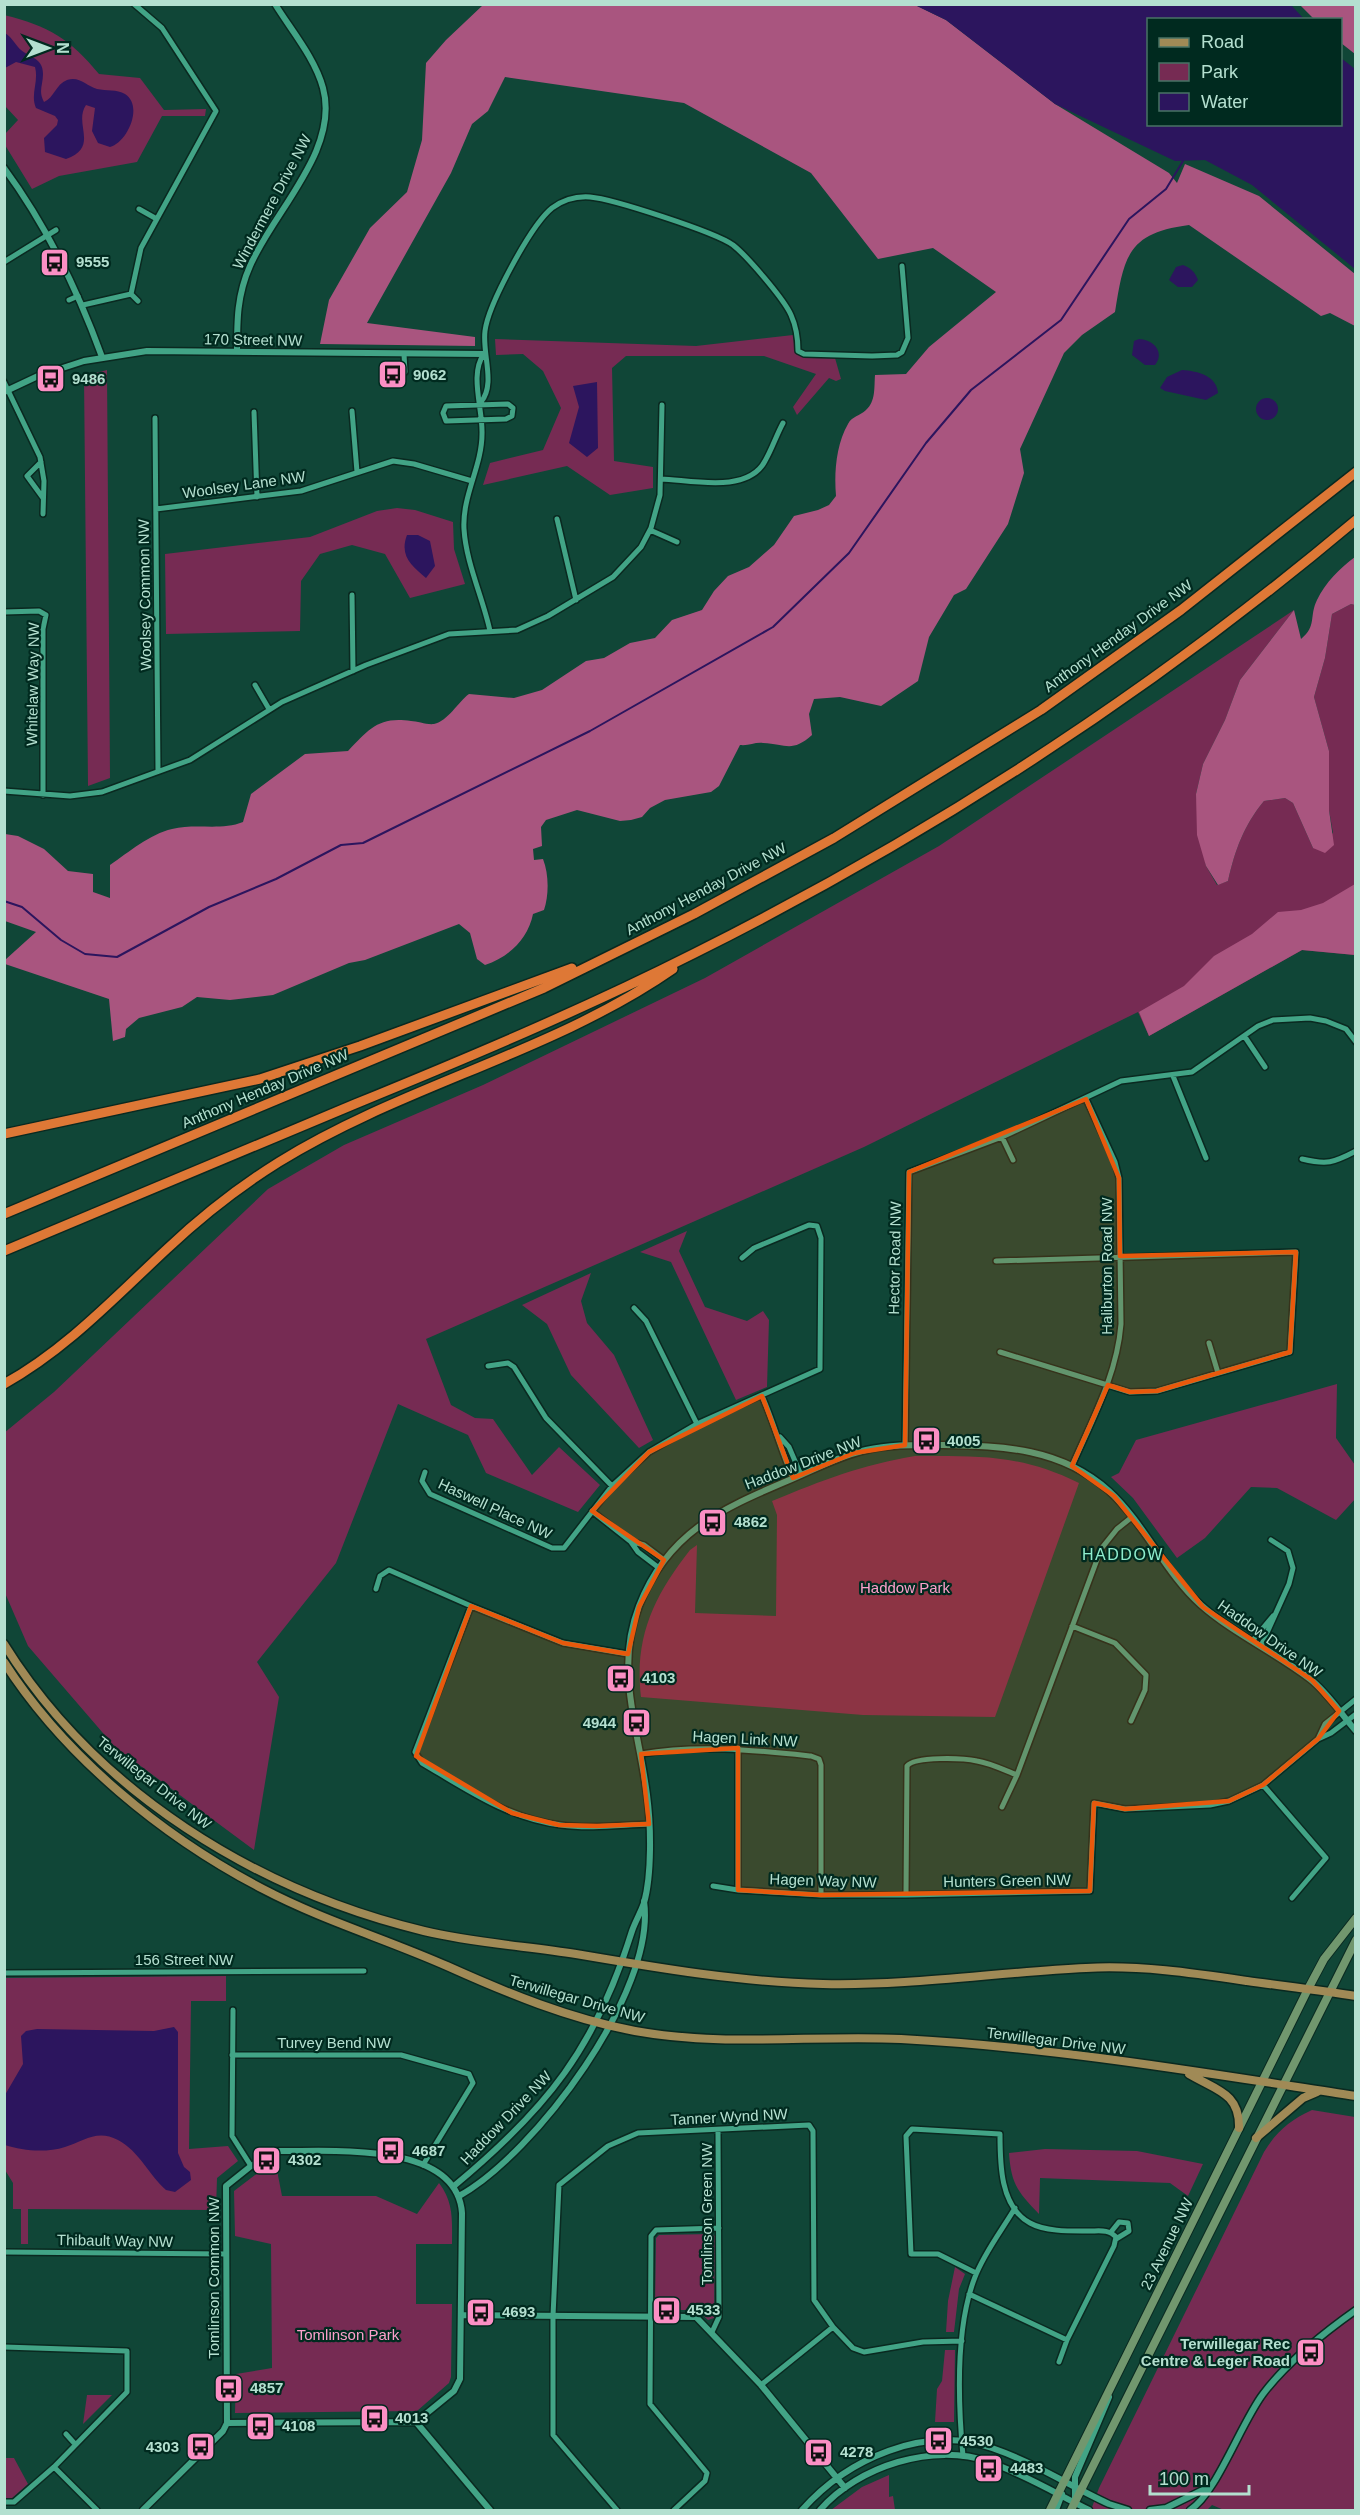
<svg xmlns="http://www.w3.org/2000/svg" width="1360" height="2515" font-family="Helvetica,sans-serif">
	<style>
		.green { fill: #762b53 }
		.forest { fill: #a9557f }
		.water { fill: #2c155e }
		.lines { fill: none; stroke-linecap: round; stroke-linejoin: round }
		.stream { stroke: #2c155e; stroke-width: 2 }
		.minor-casing { stroke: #0a2920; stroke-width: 8 }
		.tertiary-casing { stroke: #0a2920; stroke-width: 9 }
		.secondary-casing { stroke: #0a2920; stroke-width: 10 }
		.primary-casing { stroke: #0a2920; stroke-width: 11 }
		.motorway-casing { stroke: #0a2920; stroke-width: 12 }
		.minor { stroke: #42a486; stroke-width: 5 }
		.tertiary { stroke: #42a486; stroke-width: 6 }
		.secondary { stroke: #71976e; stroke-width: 8 }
		.primary { stroke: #a08a56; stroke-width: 8 }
		.motorway { stroke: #de7836; stroke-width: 9 }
		.marked { fill: #e8590c; fill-opacity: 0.2; stroke: #e8590c; stroke-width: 4.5; stroke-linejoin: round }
		.labels { text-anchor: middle; stroke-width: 4.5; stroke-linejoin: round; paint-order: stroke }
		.street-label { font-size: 15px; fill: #b4e0d0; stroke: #002a1f }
		.poi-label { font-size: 15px; font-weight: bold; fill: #b4e0d0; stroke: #002a1f; text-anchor: start }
		.park-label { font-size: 15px; fill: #fca0cc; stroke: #002a1f }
		.neighbourhood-label { font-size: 16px; letter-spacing: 1.5px; fill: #8eedcd; stroke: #002a1f }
	</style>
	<rect width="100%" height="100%" fill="#104637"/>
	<path class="green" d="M4,15C49,26 70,39 99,74L140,78L164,110L206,109L205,116H162L137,162L59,176L32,189L5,145V134L18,120L5,106Z
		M793,335L795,352L805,357L835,358L841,379L836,381L829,378L797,415L793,407L816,374L764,356H626L612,368L614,461L653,467V488L610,495L567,466L483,485L490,463L543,450L561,408L543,371L523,354L496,355L495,339L696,346Z
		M107,370L110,778L88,786L84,376Z
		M397,508L415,510L453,522L454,549L465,584L410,598L385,554L352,545L320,554L301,581L300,631L166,634L165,554L310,537L377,511Z
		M1351,604L1355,605V955L1302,950L1149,1036L1138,1012L864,1147L426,1339L451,1405L475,1418L493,1419L532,1475L559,1447L600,1485L578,1512L486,1473L468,1435L398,1404L336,1563L257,1662L279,1697L254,1850L115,1747L28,1646L5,1593L4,1433L54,1392L268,1189L344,1145L483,1085L705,978L939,846L1294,610L1240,680L1225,720L1203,764L1196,794L1206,866L1217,885L1228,881C1235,850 1244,825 1264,801L1285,798L1293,803L1313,848L1333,833L1329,810V751L1314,697L1325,658L1332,614Z
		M687,1231L679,1251L705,1307L747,1321L763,1311L769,1320L767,1387L736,1400L671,1262L640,1252Z
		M591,1273L581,1301L587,1323L614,1355L653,1440L639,1448L571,1375L547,1324L522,1305Z
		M1337,1384L1336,1438L1355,1465L1356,1498L1336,1520L1277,1488L1251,1487L1205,1538L1177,1558L1133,1498L1111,1477L1119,1473L1136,1440Z
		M915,1456C979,1456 1020,1454 1079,1483L995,1717L863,1715L641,1697C634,1637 654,1596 690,1550L697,1545L695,1613L776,1616L777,1515L772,1501C823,1480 861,1465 915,1456Z
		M226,1976V2001H191L189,2149L228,2146L238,2161L217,2178L216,2210L28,2209V2244H21V2209H13V2183L5,2170L4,1978Z
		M1312,2110L1355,2117V2510H1224L1212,2505L1207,2510H1091L1099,2488L1264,2152C1276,2132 1290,2120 1312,2110Z
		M1045,2149L1137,2151L1203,2164L1188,2196L1170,2183L1040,2178L1039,2214C1018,2192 1011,2184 1009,2153Z
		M275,2160L282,2196H376L417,2214L439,2183C454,2203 452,2220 452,2244H416V2304H452L451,2377L449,2383L417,2411L235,2413L236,2374L272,2368L271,2244L235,2236L234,2191Z
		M712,2234L715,2236L714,2318L708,2320L697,2310H658L655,2305L656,2238L659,2235Z
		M955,2267L965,2274L959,2289L954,2332H946L948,2301Z
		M945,2350H955L954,2422H935L937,2389L942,2381Z
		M87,2395H112L83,2424Z
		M5,2458H14L28,2484L12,2498H5Z
		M889,2475V2497L893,2496L895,2510H831L862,2487Z"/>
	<path class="forest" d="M483,5H915L946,20L1055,104L1169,173L1177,183L1185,164L1259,196L1355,274V326L1330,313L1321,316L1189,225C1127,233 1124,257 1115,312L1082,335L1064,353L1020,449L1024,473L1008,524L966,589L954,595L929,637L918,681L881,706L840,697L814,699L809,714L812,735C792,753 786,744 763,743C755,742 749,746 740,745L719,786L711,792L665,800L650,808L642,817L631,820L620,821L577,810L546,820L541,827L542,846L533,849L534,860L543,859C549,874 549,895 544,910L533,914C528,939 509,957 485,965L477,959L470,933L459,924L365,960L349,963L273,995L230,1000L197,997L182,1007L139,1018L126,1029L125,1037L113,1041L109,999L5,964V960L36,932L5,921V834L18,836L44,849L68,871L93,874V892L110,898V865C129,852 150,834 172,829C196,823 221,831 243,822L251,794L305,754L348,751C369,729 379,716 411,721C417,721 427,725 434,724C448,721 458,702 469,694L514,698L542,690L586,661L604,658L630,643L655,638L672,620L702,610L714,591L728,576L749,567L774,545L794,516L818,510L829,505L836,496C834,473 836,445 848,424C852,416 860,416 866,410C876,401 874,387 875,375L906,374L929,347L996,292L933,248L878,259L811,173L684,103L505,77L488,111L472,124L451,173L367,323L475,337V346L320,344L329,300L370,228L407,192L422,140L426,63L446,40Z
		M1300,5H1355V54L1341,43L1340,20L1314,19Z
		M1355,557V605L1351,604L1332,614L1325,658L1314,697L1329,751V810L1334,845L1325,853L1313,848L1293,803L1285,798L1264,801C1244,825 1235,850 1228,881L1218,885L1206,866L1197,835L1196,794L1203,764L1225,720L1240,680L1294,610L1301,639C1317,626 1309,616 1317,600C1325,583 1340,568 1355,557Z
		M1355,884V955L1302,950L1149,1036L1139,1012L1184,986L1214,956L1252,934L1278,912L1301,910L1323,903Z"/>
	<path class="water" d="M915,5H1291L1304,19L1148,20V124H1340L1341,58L1355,69V269L1252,185L1205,160L1175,161L1055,104L946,20Z
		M5,33C11,37 13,41 18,47C27,58 43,56 43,74C43,85 38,91 44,102C54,98 56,84 67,80C80,76 86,86 97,89C106,91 117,89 125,94C144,106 127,143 110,147L98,143L92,131L95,108L86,105C73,124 100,147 66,159L45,152L44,138L57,125L58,120L55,116L36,108C30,94 39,82 35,67L16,62L5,68Z
		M1183,265C1191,268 1195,272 1198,280L1192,287H1178L1169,280L1176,267Z
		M1139,339C1154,340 1165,352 1155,365H1145L1132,355L1134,341Z
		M1182,370C1198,371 1217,376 1218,393L1206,400L1165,391L1160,388L1167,377Z
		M597,382L598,448L587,457L569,443L579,407L573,386Z
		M1256 409a11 11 0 1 1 22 0a11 11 0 1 1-22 0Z
		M407,535H418L430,541L435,566L426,578C412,566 399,556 407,535Z
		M174,2027L178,2032V2153L184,2167L190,2172L191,2180L175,2192L166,2190C149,2175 139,2151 118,2140C97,2129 84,2141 65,2147C46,2153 23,2151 5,2145V2095L23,2064L21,2036L26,2031L37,2029L154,2031Z"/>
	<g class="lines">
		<path class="stream" d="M4,901L22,907L61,940L85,954L117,957L209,907L276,879L341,845L363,843L590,731L773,627L849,553L926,443L971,390L1061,320L1129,219L1166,189L1183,161"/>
		<defs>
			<path id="minor" d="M139,209L155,218
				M4,262L56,230
				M131,294L138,301
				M69,300L78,296
				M83,305L131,294L141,248L216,111L162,28L134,4
				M404,354L405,372
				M484,354C469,374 483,409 482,434C482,466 462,496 464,529C466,563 483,598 490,631
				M4,382L40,457L44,481L43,514
				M481,402C496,384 482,354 485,331C488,305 531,225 552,208C563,200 576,196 590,197C613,199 715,232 733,245C747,256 784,299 791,315C796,326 798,339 798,351L804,354L872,356L897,355L902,352L908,338L902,266
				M508,404L513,408L512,416L506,419L446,421L443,413L446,406Z
				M352,411L357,472
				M254,412L257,497
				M155,418L158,771
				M41,462L27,476L43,498
				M661,479C691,480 748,494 765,461C772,449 776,436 783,423
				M156,509L301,491L393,461L414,464L472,481
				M557,519L576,600
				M650,530L677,542
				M352,595L353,671
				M4,612L39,611L46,615L43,629V795
				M255,685L269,709
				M4,791L70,796L102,792L190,760L282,702L366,665L449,634L517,630L548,616L613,577L641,547L651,528L660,495L662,405
				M1245,1037L1265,1067
				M1173,1076L1206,1158
				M1002,1137L1013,1160
				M1302,1159C1327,1165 1333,1163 1356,1151
				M996,1261L1296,1252L1290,1352L1157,1391L1130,1392L1000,1352
				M634,1308L646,1321L697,1424
				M1209,1343L1218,1373
				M488,1366L508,1363L514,1367L546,1418L612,1486
				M762,1396C774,1423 781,1451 793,1478
				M780,1437L789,1447L801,1475
				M905,1445L909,1172L1002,1137L1121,1081L1192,1072L1258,1026L1273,1020L1310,1018L1326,1021L1346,1029L1356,1042
				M1072,1466C1092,1420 1117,1375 1121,1324L1119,1178L1115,1162L1086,1099
				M425,1472L422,1481L430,1494L552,1548H564L612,1486L649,1452L697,1424L820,1369L821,1238L817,1226L809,1225L754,1248L742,1258
				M592,1511L630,1541L644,1545L664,1560
				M1132,1517L1117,1529L1101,1549L1017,1775C1004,1770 990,1763 977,1761C963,1758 915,1756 907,1766L906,1895L1090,1891L1094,1803L1125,1809L1210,1805L1229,1801L1263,1785L1318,1739L1331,1733L1356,1714
				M631,1542L638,1552L659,1568
				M376,1589L380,1576L389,1570L471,1606
				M1072,1626L1115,1643L1146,1675L1145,1690L1131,1721
				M1253,1640L1273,1616
				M1261,1646L1289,1584L1293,1568L1288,1551L1271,1540
				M628,1654L563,1643L471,1606L415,1752L422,1763C466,1789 509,1819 561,1825C590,1829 620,1825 649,1824
				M1318,1739L1325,1724L1356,1699
				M738,1748V1890L821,1895H906
				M641,1754C698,1744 753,1750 811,1756L819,1759L821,1765V1895
				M1263,1785L1326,1858L1292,1898
				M1002,1807L1017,1775
				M713,1886L738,1890
				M4,1973L364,1971
				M233,2010L232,2136L251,2166
				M232,2055H401L469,2074L473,2083L423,2165
				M1111,2232L1119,2222L1128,2223L1129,2231L1116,2239
				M4,2252L226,2254
				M969,2294L1067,2340L1114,2246L1116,2237C1109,2229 1099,2231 1090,2231C1072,2231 1046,2232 1030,2223C1000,2207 1000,2163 1000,2134L912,2129L906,2136L911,2254H938L976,2273
				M712,2332L719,2317L718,2130
				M4,2347L127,2351V2392L54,2467L14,2502H4
				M1059,2362L1067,2340
				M761,2385L833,2327
				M66,2434L75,2444
				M963,2456C958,2402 955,2328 975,2277C984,2253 1002,2230 1015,2208
				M54,2467L97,2510
				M617,2510L553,2435V2316L559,2185L608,2146L638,2133L809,2125L813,2131L814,2300L833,2327L853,2348L864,2352L923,2342L962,2341
				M674,2510L705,2481L707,2473L650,2404L651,2236L656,2230L719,2228"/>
			<path id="tertiary" d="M4,168C46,225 78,291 102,357
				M237,352C237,321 237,295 250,266C273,212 340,150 323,88C315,58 291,30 275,4
				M4,392L38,376L84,361L147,351L484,354
				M278,2151C329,2152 457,2140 462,2213L460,2379L454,2391L416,2422L227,2423L226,2186L251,2166Z
				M454,2186C547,2109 596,2047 632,1931C635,1922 641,1912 644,1903C652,1874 651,1825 647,1795C639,1730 614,1670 639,1606C667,1533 721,1509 787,1481C813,1470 839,1456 866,1450C892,1444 917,1445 943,1445C1004,1446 1061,1448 1109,1491C1145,1524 1165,1573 1201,1605C1234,1634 1275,1652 1310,1679C1328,1693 1341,1714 1356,1731
				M459,2196C535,2154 657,1991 644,1901
				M461,2315L696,2317L761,2385L845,2488
				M416,2422L490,2510
				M1075,2503V2477L1109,2397
				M143,2510L223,2431L227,2423
				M802,2510C847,2459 925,2424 992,2448C1033,2462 1070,2486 1109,2504L1128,2510
				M820,2510C858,2466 934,2442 989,2462C1024,2474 1057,2494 1089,2510
				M1056,2510L1062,2494
				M1150,2510L1166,2508L1209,2487
				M1190,2510C1216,2494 1241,2423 1263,2394C1288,2361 1322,2334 1356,2310"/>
			<path id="secondary" d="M1050,2510L1308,1989L1324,1959L1356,1918
				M1071,2510L1356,1940"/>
			<path id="primary" d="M4,1644C96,1792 257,1891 424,1931C474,1943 525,1946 576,1954C658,1968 740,1982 823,1984C911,1986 999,1972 1086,1968C1140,1965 1193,1973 1247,1981C1283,1986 1319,1990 1356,1996
				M4,1662C65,1757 163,1837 263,1889C322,1920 386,1939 447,1966C507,1993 570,2019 635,2031C723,2047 812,2035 901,2039C1053,2047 1205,2073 1356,2096
				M1189,2074C1216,2090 1240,2093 1239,2128
				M1256,2138L1303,2098L1317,2092"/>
			<path id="motorway" d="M4,1134L260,1079L360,1046L572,968
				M4,1214L544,988L694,914L834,838L1041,710L1181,610L1356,472
				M4,1251C121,1202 238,1153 355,1104C470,1057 584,1009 695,953C931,835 1154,690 1356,520
				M4,1384C67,1349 116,1296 168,1248C202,1216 239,1187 279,1162C403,1085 552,1053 673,969"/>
		</defs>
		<use href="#minor" class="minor-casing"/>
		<use href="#tertiary" class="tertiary-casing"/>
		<use href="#secondary" class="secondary-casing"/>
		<use href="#primary" class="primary-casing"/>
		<use href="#motorway" class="motorway-casing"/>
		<use href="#minor" class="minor"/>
		<use href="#tertiary" class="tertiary"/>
		<use href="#secondary" class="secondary"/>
		<use href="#primary" class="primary"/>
		<use href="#motorway" class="motorway"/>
	</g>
	<path class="marked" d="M1086,1099L1119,1178L1120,1256L1296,1252L1290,1352L1157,1391L1130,1392L1108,1385L1072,1466L1114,1496L1203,1607L1312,1680L1339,1711L1318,1739L1263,1785L1229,1801L1125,1809L1094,1803L1090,1891L821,1895L738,1890V1748L641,1754L649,1824L597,1826L559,1825L512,1813L416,1756L471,1606L563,1643L628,1654L639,1607L664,1560L592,1511L649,1452L762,1396L793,1478L854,1453L905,1445L909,1172Z"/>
	<defs>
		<symbol id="bus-square" viewBox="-11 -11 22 22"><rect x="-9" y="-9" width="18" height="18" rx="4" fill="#fb8fc4" stroke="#002a1f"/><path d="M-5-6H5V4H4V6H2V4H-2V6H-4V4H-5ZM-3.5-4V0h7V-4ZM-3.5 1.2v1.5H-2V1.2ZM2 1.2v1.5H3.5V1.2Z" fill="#111"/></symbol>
	</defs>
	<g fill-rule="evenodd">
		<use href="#bus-square" x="38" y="246" width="33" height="33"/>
		<use href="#bus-square" x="376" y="358" width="33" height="33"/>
		<use href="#bus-square" x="34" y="362" width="33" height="33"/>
		<use href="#bus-square" x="910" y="1424" width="33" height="33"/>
		<use href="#bus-square" x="696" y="1506" width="33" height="33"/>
		<use href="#bus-square" x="604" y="1662" width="33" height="33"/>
		<use href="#bus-square" x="620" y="1706" width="33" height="33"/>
		<use href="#bus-square" x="374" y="2134" width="33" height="33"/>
		<use href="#bus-square" x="250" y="2144" width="33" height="33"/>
		<use href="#bus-square" x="650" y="2294" width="33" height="33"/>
		<use href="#bus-square" x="464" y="2296" width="33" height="33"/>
		<use href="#bus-square" x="1294" y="2336" width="33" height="33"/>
		<use href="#bus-square" x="212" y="2372" width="33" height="33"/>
		<use href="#bus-square" x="358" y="2402" width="33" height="33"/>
		<use href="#bus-square" x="244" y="2410" width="33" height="33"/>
		<use href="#bus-square" x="922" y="2424" width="33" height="33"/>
		<use href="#bus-square" x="184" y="2430" width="33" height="33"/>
		<use href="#bus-square" x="802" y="2436" width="33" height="33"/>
		<use href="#bus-square" x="972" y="2452" width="33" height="33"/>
	</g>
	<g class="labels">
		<g class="street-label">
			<text transform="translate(272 202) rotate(-62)" y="5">Windermere Drive NW</text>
			<text transform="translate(253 340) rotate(1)" y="5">170 Street NW</text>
			<text transform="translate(244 485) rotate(-8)" y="5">Woolsey Lane NW</text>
			<text transform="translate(145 595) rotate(-91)" y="5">Woolsey Common NW</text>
			<text transform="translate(1118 636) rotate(-36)" y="5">Anthony Henday Drive NW</text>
			<text transform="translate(33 684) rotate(-89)" y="5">Whitelaw Way NW</text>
			<text transform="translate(706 889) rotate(-28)" y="5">Anthony Henday Drive NW</text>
			<text transform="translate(265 1089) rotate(-23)" y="5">Anthony Henday Drive NW</text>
			<text transform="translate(895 1258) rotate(-89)" y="5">Hector Road NW</text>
			<text transform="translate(1107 1266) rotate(-90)" y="5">Haliburton Road NW</text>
			<text transform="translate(803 1463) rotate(-21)" y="5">Haddow Drive NW</text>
			<text transform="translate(495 1509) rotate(25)" y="5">Haswell Place NW</text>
			<text transform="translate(1270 1639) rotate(35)" y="5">Haddow Drive NW</text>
			<text transform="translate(745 1739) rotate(3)" y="5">Hagen Link NW</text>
			<text transform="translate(154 1783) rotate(38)" y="5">Terwillegar Drive NW</text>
			<text transform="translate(823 1881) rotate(2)" y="5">Hagen Way NW</text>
			<text transform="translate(1007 1881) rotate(-1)" y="5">Hunters Green NW</text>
			<text x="184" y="1965">156 Street NW</text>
			<text transform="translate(577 1999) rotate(16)" y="5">Terwillegar Drive NW</text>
			<text transform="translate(1056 2041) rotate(7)" y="5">Terwillegar Drive NW</text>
			<text x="334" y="2048">Turvey Bend NW</text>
			<text transform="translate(729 2117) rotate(-3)" y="5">Tanner Wynd NW</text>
			<text transform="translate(506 2118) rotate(-46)" y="5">Haddow Drive NW</text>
			<text transform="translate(707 2214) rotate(-90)" y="5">Tomlinson Green NW</text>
			<text transform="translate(115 2241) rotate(1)" y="5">Thibault Way NW</text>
			<text transform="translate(1167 2244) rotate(-64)" y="5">23 Avenue NW</text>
			<text transform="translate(214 2278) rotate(-90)" y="5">Tomlinson Common NW</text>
		</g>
		<g class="poi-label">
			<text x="76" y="267">9555</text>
			<text x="413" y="380">9062</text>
			<text x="72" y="384">9486</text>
			<text x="947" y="1446">4005</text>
			<text x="734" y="1527">4862</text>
			<text x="642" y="1683">4103</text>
			<text x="616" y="1728" text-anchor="end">4944</text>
			<text x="412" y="2156">4687</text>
			<text x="288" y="2165">4302</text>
			<text x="687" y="2315">4533</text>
			<text x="502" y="2317">4693</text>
			<text x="1290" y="2349" text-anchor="end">Terwillegar Rec<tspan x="1290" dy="17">Centre &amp; Leger Road</tspan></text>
			<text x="250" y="2393">4857</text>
			<text x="395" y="2423">4013</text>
			<text x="282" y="2431">4108</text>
			<text x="960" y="2446">4530</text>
			<text x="179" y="2452" text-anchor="end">4303</text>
			<text x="840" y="2457">4278</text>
			<text x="1010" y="2473">4483</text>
		</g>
		<g class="park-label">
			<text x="905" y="1593">Haddow Park</text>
			<text x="348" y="2340">Tomlinson Park</text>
		</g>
		<g class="neighbourhood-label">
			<text x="1123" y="1560">HADDOW</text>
		</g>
	</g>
	<rect width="1360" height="2515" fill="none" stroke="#b4e0d0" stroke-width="12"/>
	<rect x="1147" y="18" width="195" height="108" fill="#002a1f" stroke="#487366" stroke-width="1.5"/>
	<rect x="1159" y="38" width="30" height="9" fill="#a08a56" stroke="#487366" stroke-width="1.5"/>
	<text x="1201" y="48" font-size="18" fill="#b4e0d0">Road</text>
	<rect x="1159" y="63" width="30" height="18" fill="#762b53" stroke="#487366" stroke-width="1.5"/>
	<text x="1201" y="78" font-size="18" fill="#b4e0d0">Park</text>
	<rect x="1159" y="93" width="30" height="18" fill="#2c155e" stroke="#487366" stroke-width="1.5"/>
	<text x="1201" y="108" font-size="18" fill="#b4e0d0">Water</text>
	<g transform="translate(48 48) rotate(90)" stroke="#002a1f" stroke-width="4.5" paint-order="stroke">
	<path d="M0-4.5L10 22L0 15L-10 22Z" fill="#b4e0d0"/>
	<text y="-9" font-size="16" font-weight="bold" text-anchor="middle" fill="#b4e0d0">N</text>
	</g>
	<path d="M1150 2485v9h99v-9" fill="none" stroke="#b4e0d0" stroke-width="3"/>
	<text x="1159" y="2485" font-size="18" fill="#b4e0d0" stroke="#002a1f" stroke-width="4.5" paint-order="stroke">100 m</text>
</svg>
